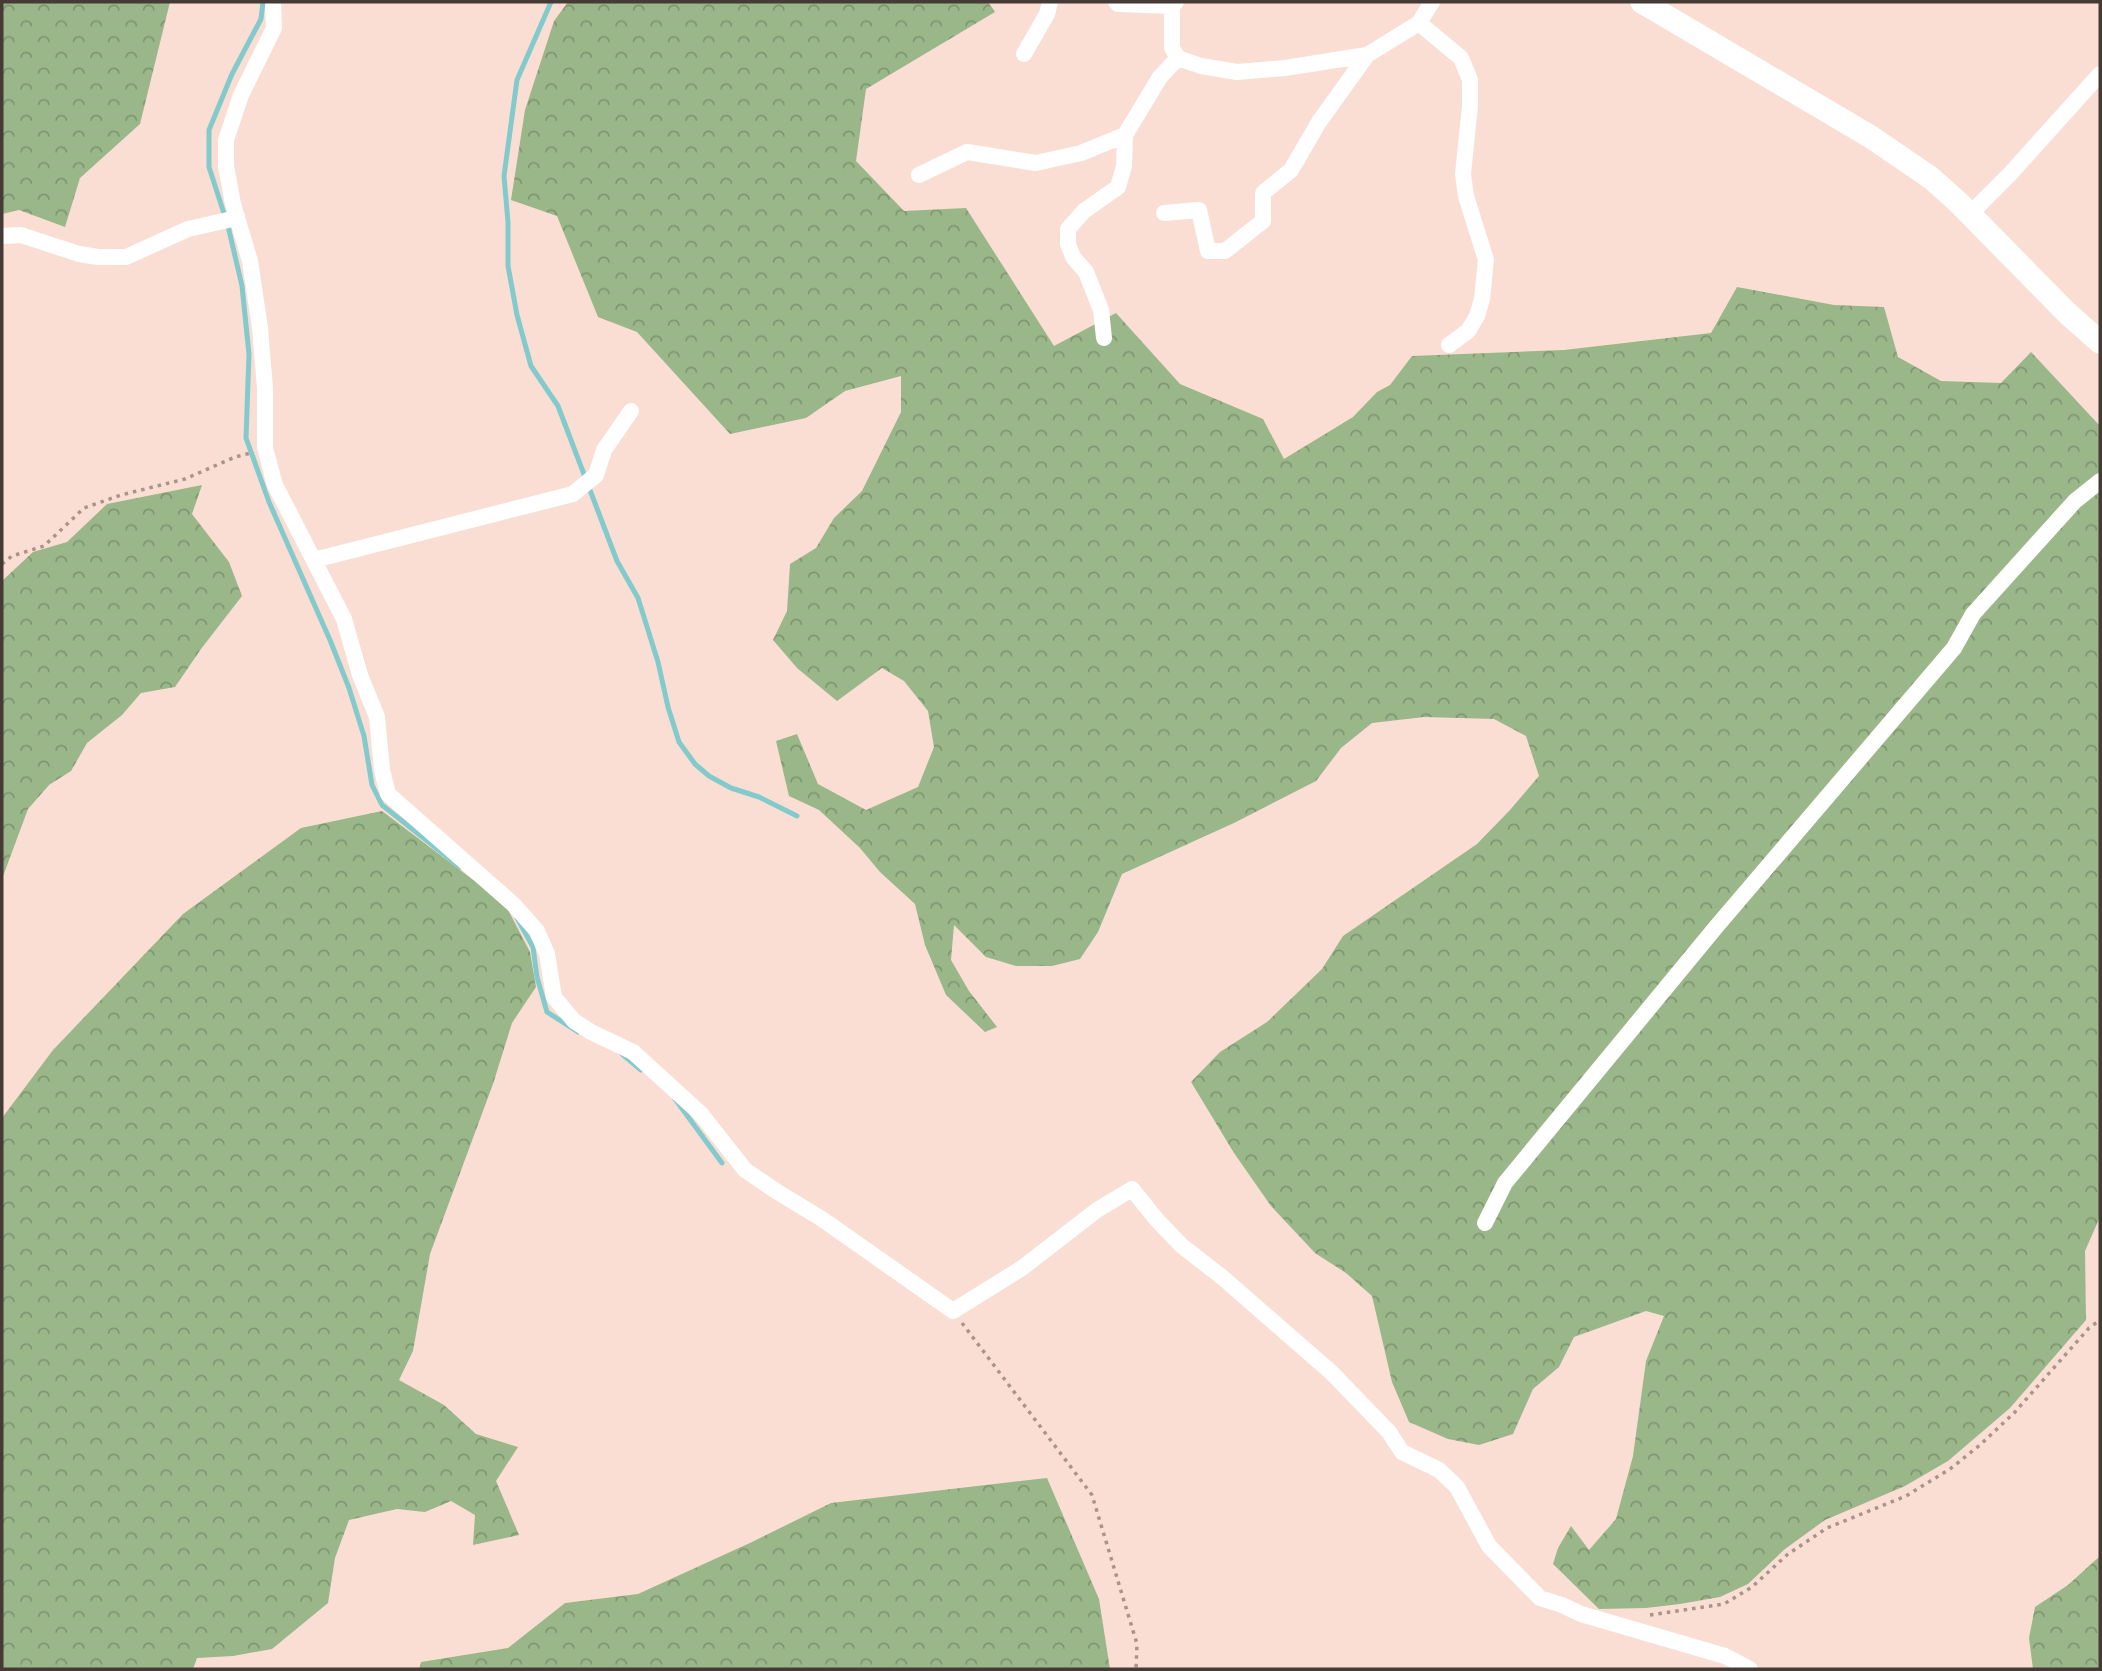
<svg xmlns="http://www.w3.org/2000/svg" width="2102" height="1671" font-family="Lato,sans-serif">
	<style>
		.forest { fill: url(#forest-crowns) }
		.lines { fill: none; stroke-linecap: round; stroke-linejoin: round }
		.stream { stroke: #82cacb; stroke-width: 5 }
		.path { stroke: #a9948c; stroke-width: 3.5; stroke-dasharray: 3.5 5; stroke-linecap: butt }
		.street { stroke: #fff; stroke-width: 16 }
		.secondary { stroke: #fff; stroke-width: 23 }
	</style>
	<defs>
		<pattern id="forest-crowns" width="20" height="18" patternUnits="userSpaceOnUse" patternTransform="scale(1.75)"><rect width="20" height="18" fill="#99b789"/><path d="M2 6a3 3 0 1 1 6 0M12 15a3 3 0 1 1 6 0" fill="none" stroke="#7f9671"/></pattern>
	</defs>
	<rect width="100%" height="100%" fill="#faded3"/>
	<path class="forest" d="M2,2H170L140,124L80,178L65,227L19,210L2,214Z
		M568,2H988L995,12L866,89L856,161L904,211L966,208L1054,346L1116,313L1180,384L1263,419L1284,459L1353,417L1377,392L1390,385L1412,356L1564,350L1711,333L1737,287L1834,305L1884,307L1898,357L1941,381L2001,383L2031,352L2100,426V490L2098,491L2100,493V1217L2085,1251L2086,1320L2010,1408L1948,1461L1905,1486L1825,1520L1785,1549L1748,1584L1720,1597L1680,1604L1646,1608L1599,1609L1553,1564L1558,1548L1571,1526L1589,1550L1616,1519L1633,1456L1646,1361L1664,1316L1646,1311L1574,1337L1559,1367L1533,1389L1513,1434L1479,1445L1448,1439L1409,1422L1392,1382L1372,1296L1346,1273L1315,1253L1271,1206L1234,1153L1191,1082L1220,1052L1267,1022L1322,969L1343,936L1477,844L1510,810L1539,776L1526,736L1494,719L1424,717L1372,723L1341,748L1316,781L1236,822L1122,874L1098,932L1080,959L1052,966H1016L986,957L954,925L951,960L969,991L997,1027L985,1032L946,995L925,945L915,904L880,872L860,848L819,810L789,796L776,741L797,734L818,784L866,810L918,787L934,747L928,711L904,681L882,668L837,701L797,668L773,640L787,611L790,564L816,548L834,518L862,491L901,412V376L845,391L806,418L730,434L637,332L598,317L557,216L511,200L525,110L554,21Z
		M202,485L192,514L229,562L242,596L201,649L175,687L141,693L122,715L87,743L71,771L49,785L28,809L2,879V581L33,552L67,542L107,504Z
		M382,811L505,904L530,952L536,987L512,1023L493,1084L430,1254L413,1351L399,1380L444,1405L476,1434L518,1447L496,1481L519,1535L473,1545L475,1515L451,1501L425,1512L397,1509L349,1520L335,1558L328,1603L272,1649L233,1656L197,1658L193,1669H2V1118L53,1050L183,914L301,828Z
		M1047,1478L1099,1599L1110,1669H419L421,1662L508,1648L565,1603L638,1594L752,1542L831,1503Z
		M2100,1556V1669H2033L2029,1638L2035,1607L2068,1585Z"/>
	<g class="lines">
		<path class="stream" d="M263,2L261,19L232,74L209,130V167L228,226L242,286L249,354L246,438L269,502L330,640L349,688L364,736L372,785L382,805L460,867
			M551,2L517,80L504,176L508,222V266L517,315L531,366L558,406L617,561L638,598L658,662L668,707L679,742L695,764L709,776L731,788L759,797L797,816
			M517,918L533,947L537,977L547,1012L578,1032
			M622,1054L641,1070
			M675,1099L722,1163"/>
		<path class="path" d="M2,564L12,556L44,546L84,508L121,495L185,479L235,457L251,453
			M962,1323L1092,1495L1137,1644L1136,1669
			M1650,1615L1724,1604L1752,1587L1788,1554L1827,1528L1906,1496L1950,1469L1980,1445L2014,1413L2089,1328L2100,1320"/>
		<path class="street" d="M273,2L274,28L241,95L226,140V166L233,204L250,261L260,328L265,388V448L275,485L344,619L360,675L377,717L382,770L388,794L514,905L537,931L547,954L554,997L574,1021L591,1032L633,1052L701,1114L745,1170L776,1191L822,1219L953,1311L1022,1268L1097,1210L1132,1189L1157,1220L1182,1246L1222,1277L1332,1373L1389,1432L1402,1452L1439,1470L1457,1487L1489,1546L1540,1598L1562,1605L1581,1614L1725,1656L1750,1669
			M1116,2L1118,4L1172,6
			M1419,23L1461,58L1470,80V106L1463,174L1466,196L1486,260L1482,299L1477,316L1468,331L1449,345
			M1024,54L1047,14L1050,2
			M1178,58L1201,66L1237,72L1285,68L1367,55L1419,23L1432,2
			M919,175L967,152L1036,163L1081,153L1125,135
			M1164,213L1199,210L1208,251H1225L1263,221V193L1291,170L1319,122L1367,55
			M1970,214L2010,174L2100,74
			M2,236L21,235L79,254L98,257H126L188,229L228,220L237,216
			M1104,338L1101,310L1086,272L1073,257L1068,244V229L1084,211L1118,187L1124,166L1125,135L1160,77L1178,58L1172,48V6L1176,2
			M314,560L573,494L596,475L604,450L631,411
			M1485,1223L1505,1183L1716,927L1954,648L1973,614L2075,501L2100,481"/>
		<path class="secondary" d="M1642,2L1871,137L1931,178L1958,202L2067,313L2100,342"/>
	</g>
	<rect width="2102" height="1671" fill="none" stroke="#453a35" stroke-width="7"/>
</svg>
